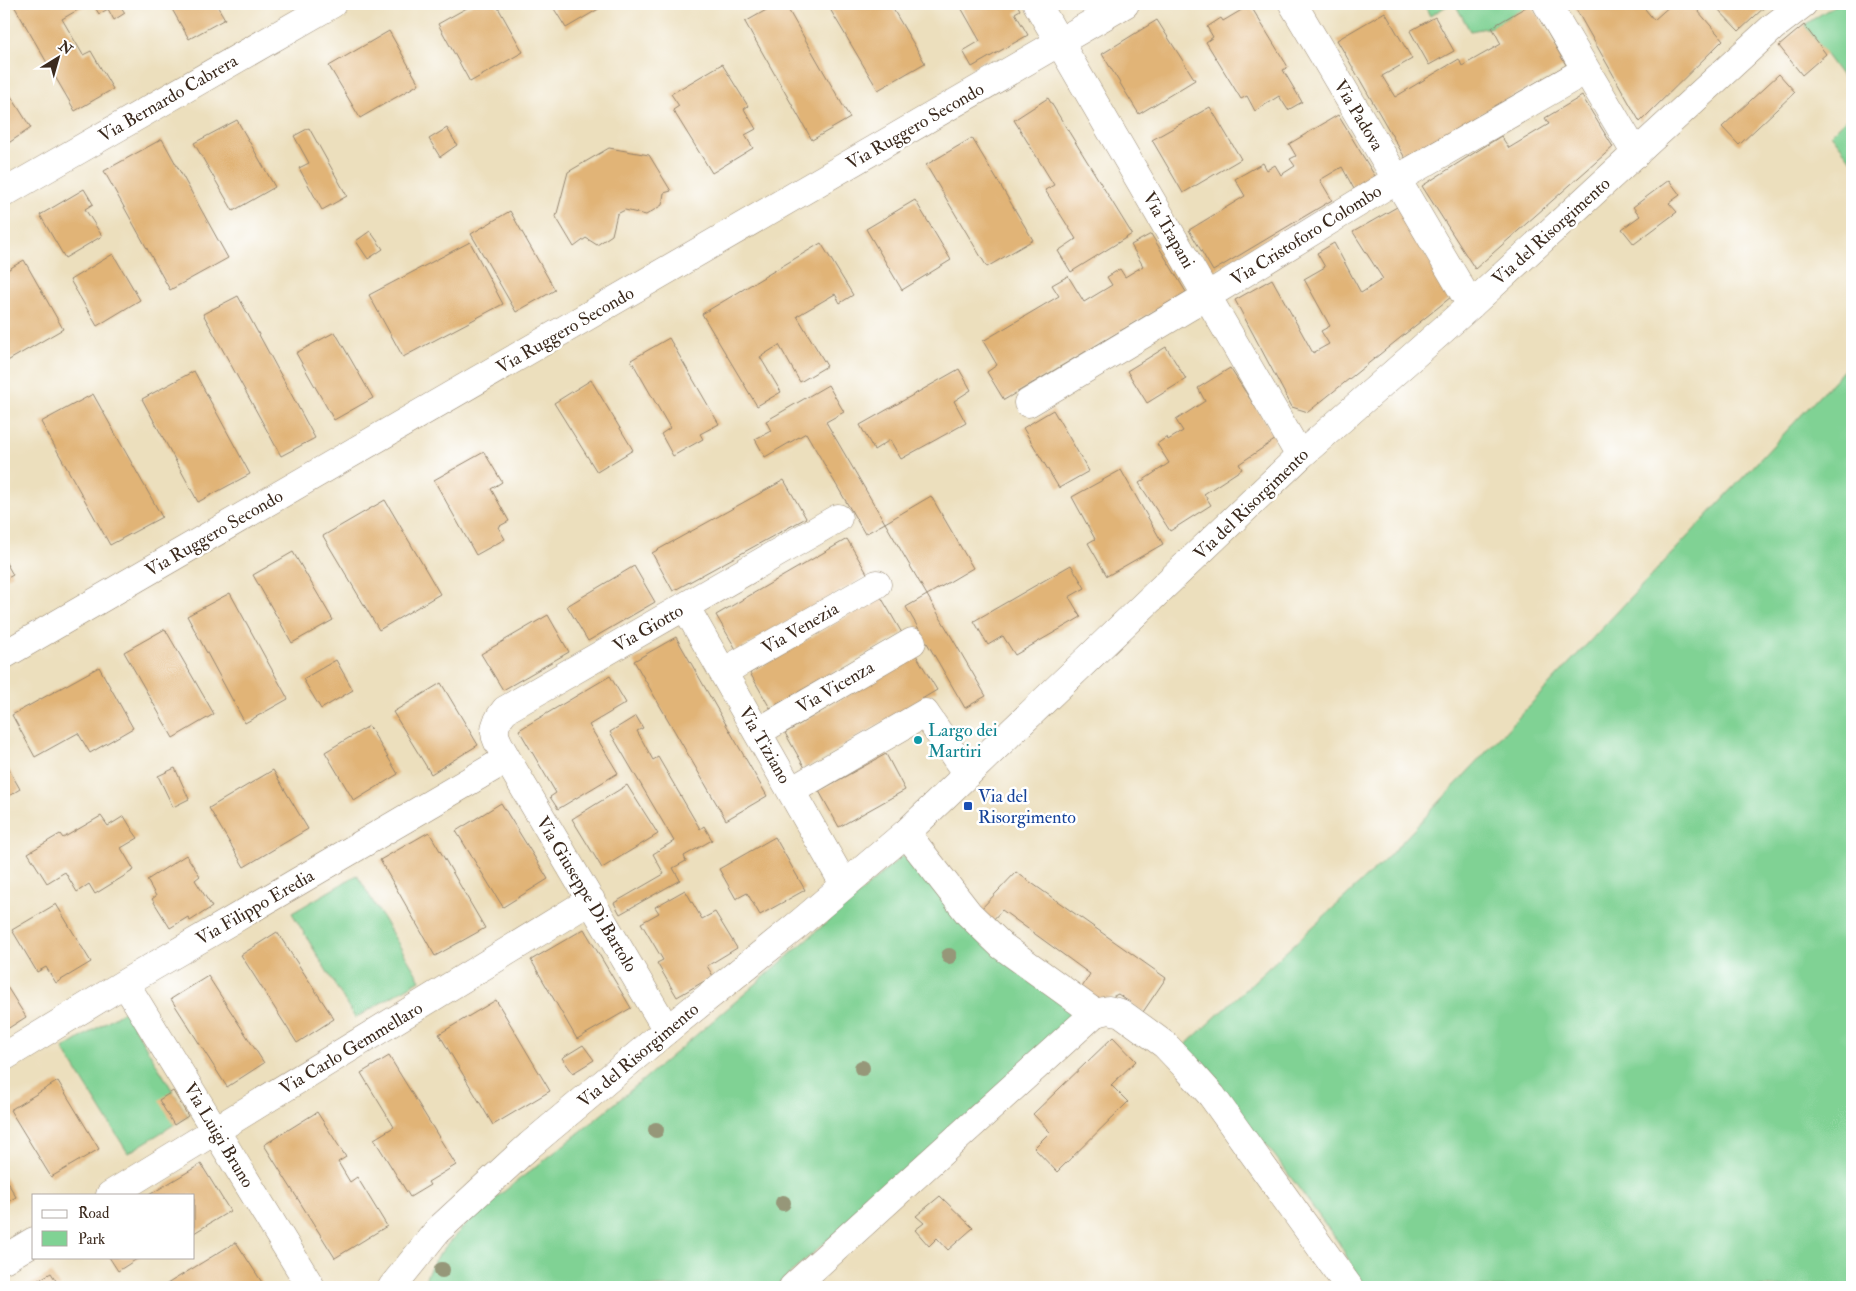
<svg xmlns="http://www.w3.org/2000/svg" width="1856" height="1291" font-family="'IM FELL Double Pica',serif">
	<style>
		.green { fill: #80d294; stroke: #5e7e59 }
		.building { fill: #e1b477 }
		.lines { fill: none; stroke-linecap: round; stroke-linejoin: round }
		.minor-casing { stroke: #94846e; stroke-width: 29 }
		.tertiary-casing { stroke: #94846e; stroke-width: 29 }
		.minor { stroke: #fff; stroke-width: 28 }
		.tertiary { stroke: #fff; stroke-width: 28 }
		.tree { fill: #969779 }
		.culture-dot { fill: #0f9aa8; stroke: #fff; stroke-width: 2 }
		.transit-dot { fill: #1a4fb4; stroke: #fff; stroke-width: 2 }
		.labels { text-anchor: middle; stroke-width: 5; stroke-linejoin: round; paint-order: stroke }
		.street-label { font-size: 18px; fill: #3b2a1e; stroke: #fff }
		.culture-label { font-size: 18px; fill: #0d838f; stroke: #fff; text-anchor: start }
		.transit-label { font-size: 18px; fill: #164399; stroke: #fff; text-anchor: start }
	</style>
	<rect width="100%" height="100%" fill="#fff"/>
	<filter id="ink" filterUnits="userSpaceOnUse"><feTurbulence type="fractalNoise" baseFrequency=".02" numOctaves="2"/><feDisplacementMap in="SourceGraphic" scale="10" xChannelSelector="R" yChannelSelector="G"/><feConvolveMatrix kernelMatrix="1 2 1 2 8 2 1 2 1" color-interpolation-filters="sRGB"/></filter>
	<filter id="wash" filterUnits="userSpaceOnUse"><feTurbulence type="fractalNoise" baseFrequency=".0096" numOctaves="4" result="noise"/><feDisplacementMap in="SourceGraphic" scale="20" xChannelSelector="R" yChannelSelector="G"/><feGaussianBlur stdDeviation="1.12" result="paint"/><feColorMatrix in="noise" values="0 0 0 0 0 0 0 0 0 0 0 0 0 0 0 0 0 1.4 0 .05"/><feComposite in="paint" operator="in"/></filter>
	<g filter="url(#wash)">
		<rect width="100%" height="100%" fill="#ecdfbd"/>
		<path class="green" d="M1424,4H1450L1430,16Z
			M1455,4H1531L1492,27L1470,31Z
			M1837,4H1852V90L1804,25Z
			M1852,113V161L1831,134Z
			M1852,361V1287H1364L1339,1243L1275,1156L1183,1047L1386,859Z
			M903,855L948,905L1062,1001L1071,1015L1068,1026L1054,1040L775,1287H423C433,1240 518,1181 555,1152C603,1114 649,1075 695,1036C765,977 834,916 903,855Z
			M357,875L420,980L355,1018L292,913Z
			M124,1011L188,1116L128,1153L63,1049Z"/>
		<g id="blocks">
			<path class="building" d="M13,4H88L62,19L83,55L91,51L113,89L75,111Z
				M93,4H119L125,13L114,20L108,9L99,14Z
				M169,4H216L225,19L189,39Z
				M474,4H496L523,52L470,82L438,24Z
				M551,4H607L566,28Z
				M777,4H785L850,118L812,140L745,22Z
				M827,4H890L925,63L878,90Z
				M959,4H1017L1020,10L1015,13L1028,35L972,67L963,51L980,41Z
				M1531,4L1566,65L1405,158L1337,40L1385,12L1412,59L1382,76L1395,97L1459,59L1462,66L1501,44L1492,27Z
				M1573,4H1641L1654,20L1672,4H1692L1723,40L1640,122Z
				M1713,4H1768L1739,31Z
				M1250,5L1288,67L1283,70L1302,102L1288,110L1279,96L1255,111L1247,96L1241,99L1206,42L1213,37L1207,27L1221,18L1223,21Z
				M1435,17L1454,51L1429,65L1410,31Z
				M1157,20L1195,80L1139,114L1102,54Z
				M1804,25L1826,54L1802,75L1779,46Z
				M389,31L419,84L360,118L329,66Z
				M722,64L748,106L744,109L756,129L745,135L753,148L712,173L673,110L679,106L671,94Z
				M1779,74L1795,92L1739,145L1722,127Z
				M4,85L31,128L4,146Z
				M1582,96L1613,147L1475,269L1422,186L1501,136L1509,148L1549,124L1545,118Z
				M1048,98L1132,234L1071,272L1058,251L1076,239L1045,190L1054,185L1014,120Z
				M1210,107L1241,159L1183,193L1152,140Z
				M1338,115L1375,176L1354,189L1342,167L1320,180L1332,200L1213,271L1189,230L1245,196L1235,179L1263,163L1267,170L1275,165L1281,175L1295,166L1290,159L1296,156L1289,144Z
				M237,120L275,187L233,211L194,143Z
				M309,128L347,196L322,210L299,168L309,163L294,136Z
				M447,128L457,145L440,157L429,139Z
				M972,138L1033,240L987,267L926,165Z
				M162,139L228,258L170,290L104,171Z
				M609,148L649,155L671,191L664,193L662,205L646,215L625,210L617,214L612,235L597,245L586,238L574,247L556,217L568,172Z
				M1669,180L1680,195L1669,203L1677,212L1634,244L1622,229L1640,216L1633,207Z
				M84,189L93,204L85,209L102,236L65,258L40,215Z
				M915,200L951,260L902,290L866,229Z
				M1397,207L1451,297L1308,412L1292,407L1235,300L1272,279L1313,353L1329,344L1321,331L1330,326L1304,279L1325,267L1317,253L1334,243L1361,293L1383,279L1353,232Z
				M510,211L555,290L516,312L471,234Z
				M370,231L383,249L368,259L356,241Z
				M1151,234L1186,292L1004,400L987,372L997,365L983,341L1059,296L1052,285L1068,276L1084,302L1112,285L1107,277L1120,269L1125,277L1143,266L1131,245Z
				M470,242L503,304L403,357L369,295Z
				M821,243L853,295L840,303L835,294L797,316L827,366L800,382L779,345L760,357L781,392L757,406L702,314Z
				M113,254L140,300L97,326L70,280Z
				M24,260L63,329L4,363V272Z
				M238,296L315,438L281,456L203,314Z
				M335,332L373,398L334,420L296,353Z
				M669,338L719,424L700,434L703,439L673,456L661,434L670,428L631,360Z
				M1166,347L1186,379L1147,403L1127,371Z
				M1230,368L1276,439L1239,464L1242,469L1204,494L1211,505L1170,531L1139,483L1169,463L1157,444L1167,437L1168,440L1183,431L1176,420L1205,401L1198,388Z
				M959,369L971,390L954,401L966,423L901,459L890,440L874,450L860,425Z
				M194,371L250,474L198,502L142,399Z
				M591,380L633,450L597,472L554,403Z
				M828,385L844,412L826,422L885,523L865,534L806,433L765,457L755,439L771,431L766,421Z
				M93,394L162,517L110,545L41,422Z
				M1053,410L1089,471L1059,488L1023,428Z
				M484,452L502,482L491,489L509,521L498,527L505,539L476,555L434,480Z
				M1121,470L1163,544L1107,576L1088,543L1095,539L1072,497Z
				M784,480L806,518L673,591L652,553Z
				M931,496L973,568L927,595L885,523Z
				M385,500L440,594L379,630L323,536Z
				M847,539L868,575L737,651L716,615Z
				M293,552L333,620L292,643L253,575Z
				M4,559L13,575L4,580Z
				M1071,565L1085,588L1069,597L1081,617L1015,655L1003,636L988,645L974,621Z
				M634,566L655,602L588,641L567,606Z
				M230,593L288,699L245,723L187,616Z
				M927,595L986,696L965,708L906,607Z
				M881,597L902,633L770,708L750,673Z
				M548,615L569,652L503,690L481,654Z
				M165,629L214,714L173,738L124,652Z
				M676,637L767,796L726,820L634,661Z
				M916,655L937,690L805,768L785,733Z
				M336,660L353,690L321,709L303,679Z
				M99,667L133,728L90,753L78,733L35,757L12,715Z
				M610,676L626,703L589,725L618,773L558,809L550,797L556,793L519,730Z
				M441,683L478,745L431,774L393,712Z
				M636,716L643,728L637,731L653,760L658,757L700,829L704,826L712,840L684,856L686,861L673,868L680,880L620,914L614,903L664,874L653,854L674,841L610,732Z
				M369,726L398,774L354,801L325,752Z
				M886,754L905,790L839,827L819,791Z
				M4,761L20,789L4,799Z
				M175,768L189,799L173,807L158,776Z
				M273,770L308,829L244,867L209,808Z
				M627,785L658,834L602,868L572,819Z
				M501,803L548,879L503,907L456,831Z
				M101,816L108,826L124,816L133,831L138,838L121,848L134,870L95,894L89,884L77,892L65,872L47,883L28,853L60,834L63,838Z
				M429,832L485,928L435,956L380,860Z
				M775,837L805,890L760,915L747,893L736,899L719,869Z
				M186,855L200,876L195,880L212,907L190,921L188,917L170,928L152,899L156,896L147,880Z
				M1016,872L1166,978L1143,1012L1118,994L1102,1002L1081,989L1090,974L1002,910L992,921L980,910Z
				M685,890L702,919L715,912L737,948L707,966L713,976L677,997L657,963L663,960L641,923L659,913L655,907Z
				M56,904L91,962L56,983L46,967L37,972L12,930Z
				M584,929L631,1008L577,1039L531,960Z
				M277,932L334,1019L297,1043L241,955Z
				M208,976L264,1063L227,1087L171,999Z
				M4,982L26,1017L4,1031Z
				M496,1000L550,1091L493,1125L439,1034Z
				M1113,1037L1136,1061L1111,1085L1128,1102L1057,1172L1034,1148L1050,1132L1033,1114Z
				M583,1045L594,1060L573,1073L562,1058Z
				M389,1056L456,1165L428,1182L430,1185L410,1197L374,1139L394,1127L361,1073Z
				M58,1081L99,1149L51,1177L10,1110Z
				M173,1091L188,1116L174,1125L159,1100Z
				M317,1112L346,1157L338,1162L350,1182L357,1177L387,1226L335,1258L264,1145Z
				M201,1164L230,1211L194,1233V1195H149Z
				M4,1176L16,1197L4,1204Z
				M940,1196L973,1228L948,1250L937,1238L929,1246L915,1230L924,1223L916,1216Z
				M236,1242L265,1287H162Z
				M109,1257H140L118,1271Z
				M51,1273L60,1287H26Z"/>
		</g>
	</g>
	<g filter="url(#ink)">
		<use href="#blocks" fill-opacity="0" stroke="#94846e" stroke-width="1"/>
		<g class="lines">
			<defs>
				<path id="minor" d="M1037,4L1300,456
					M1293,4L1471,305
					M1547,4L1636,154
					M4,193L332,4
					M1028,403L1207,296L1397,179L1586,70
					M685,606L844,884
					M4,655L1125,4
					M723,672L877,584
					M758,732L912,642
					M791,791L925,713L967,774
					M906,833L969,914L1002,946L1095,1013
					M125,983L311,1287
					M667,1030L507,759C495,737 488,731 505,710L838,518
					M4,1057L125,983L507,759
					M110,1195L591,900
					M4,1259L34,1241
					M793,1287L1095,1013L1109,1010L1121,1013L1165,1045L1186,1067L1212,1096L1349,1287"/>
				<path id="tertiary" d="M392,1287L437,1231L530,1145L667,1030L800,923L906,833L1300,456L1471,305L1773,27L1803,4"/>
			</defs>
			<use href="#minor" class="minor-casing"/>
			<use href="#tertiary" class="tertiary-casing"/>
			<use href="#minor" class="minor"/>
			<use href="#tertiary" class="tertiary"/>
		</g>
		<g class="tree">
			<circle cx="949" cy="956" r="8"/>
			<circle cx="862" cy="1068" r="8"/>
			<circle cx="656" cy="1130" r="8"/>
			<circle cx="783" cy="1203" r="8"/>
			<circle cx="442" cy="1270" r="8"/>
		</g>
	</g>
	<circle class="culture-dot" cx="918" cy="740" r="5"/>
	<rect class="transit-dot" x="963" y="801" width="10" height="10" rx="2.5"/>
	<g class="labels">
		<g class="street-label">
			<text transform="translate(168 98) rotate(-30)" y="6">Via Bernardo Cabrera</text>
			<text transform="translate(1359 115) rotate(59)" y="6">Via Padova</text>
			<text transform="translate(915 126) rotate(-30)" y="6">Via Ruggero Secondo</text>
			<text transform="translate(1169 230) rotate(60)" y="6">Via Trapani</text>
			<text transform="translate(1551 231) rotate(-42)" y="6">Via del Risorgimento</text>
			<text transform="translate(1306 235) rotate(-32)" y="6">Via Cristoforo Colombo</text>
			<text transform="translate(565 330) rotate(-30)" y="6">Via Ruggero Secondo</text>
			<text transform="translate(1251 504) rotate(-44)" y="6">Via del Risorgimento</text>
			<text transform="translate(214 533) rotate(-30)" y="6">Via Ruggero Secondo</text>
			<text transform="translate(648 628) rotate(-30)" y="6">Via Giotto</text>
			<text transform="translate(800 628) rotate(-30)" y="6">Via Venezia</text>
			<text transform="translate(835 687) rotate(-30)" y="6">Via Vicenza</text>
			<text transform="translate(765 745) rotate(60)" y="6">Via Tiziano</text>
			<text transform="translate(587 894) rotate(59)" y="6">Via Giuseppe Di Bartolo</text>
			<text transform="translate(255 907) rotate(-30)" y="6">Via Filippo Eredia</text>
			<text transform="translate(351 1048) rotate(-31)" y="6">Via Carlo Gemmellaro</text>
			<text transform="translate(638 1055) rotate(-40)" y="6">Via del Risorgimento</text>
			<text transform="translate(219 1135) rotate(59)" y="6">Via Luigi Bruno</text>
		</g>
		<g class="culture-label">
			<text x="928" y="736">Largo dei<tspan x="928" dy="21">Martiri</tspan></text>
		</g>
		<g class="transit-label">
			<text x="978" y="802">Via del<tspan x="978" dy="21">Risorgimento</tspan></text>
		</g>
	</g>
	<rect width="1856" height="1291" fill="none" stroke="#fff" stroke-width="20"/>
	<rect x="32" y="1194" width="162" height="65" fill="#ffffff" stroke="#b1aaa5"/>
	<rect x="42" y="1210" width="25" height="8" fill="#ffffff" stroke="#b1aaa5"/>
	<text x="78" y="1218" font-size="15" fill="#3b2a1e">Road</text>
	<rect x="42" y="1231" width="25" height="15" fill="#80d294" stroke="#b1aaa5"/>
	<text x="78" y="1244" font-size="15" fill="#3b2a1e">Park</text>
	<g transform="translate(58 58) rotate(37)" stroke="#ffffff" stroke-width="4" paint-order="stroke">
	<path d="M0-4L9 19L0 12L-9 19Z" fill="#3b2a1e"/>
	<text y="-8" font-size="14" font-weight="bold" text-anchor="middle" fill="#3b2a1e">N</text>
	</g>
</svg>
